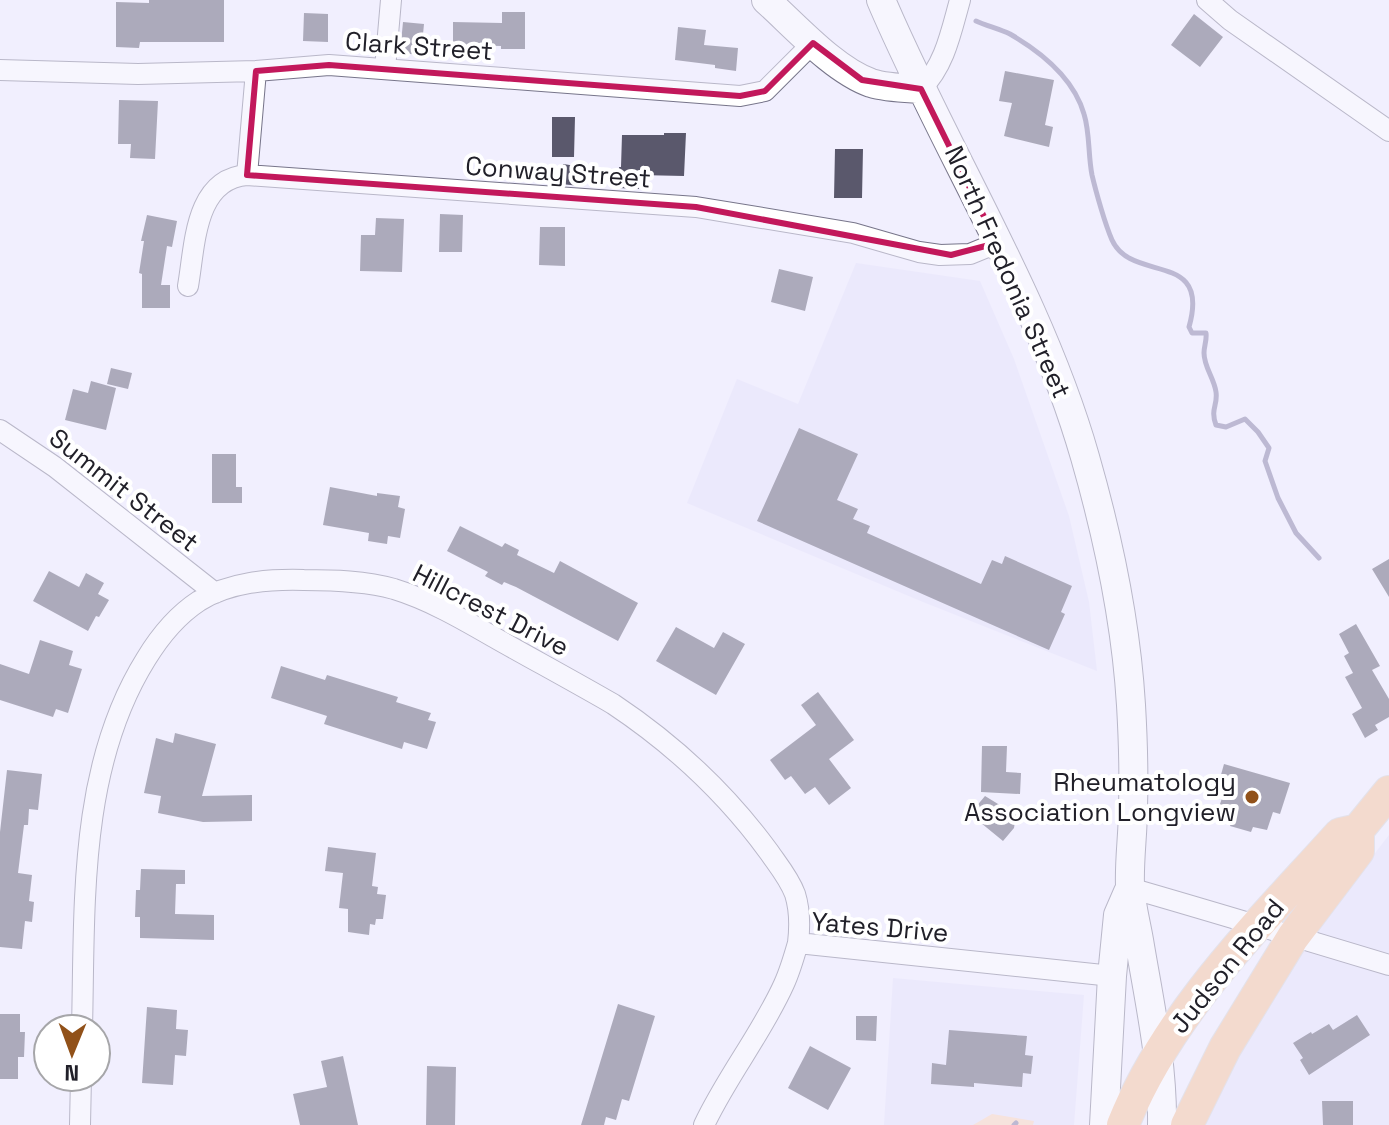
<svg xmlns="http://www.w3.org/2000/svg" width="1389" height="1125" font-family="'Space Grotesk',sans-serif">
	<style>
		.built { fill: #e5e2fb }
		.green { fill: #fdd4b6 }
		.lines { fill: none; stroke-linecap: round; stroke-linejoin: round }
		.stream { stroke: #7e79a1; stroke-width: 5 }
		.building { fill: #5a586c }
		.street-casing { stroke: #77758a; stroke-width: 22 }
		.secondary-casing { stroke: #77758a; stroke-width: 30 }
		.primary-casing { stroke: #d3d2d4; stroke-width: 34 }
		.street { stroke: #fff; stroke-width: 20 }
		.secondary { stroke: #fff; stroke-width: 28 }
		.primary { stroke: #f7c196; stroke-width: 32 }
		.marked { fill: none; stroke: #c2185b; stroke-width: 6; stroke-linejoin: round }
		.poi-dot { fill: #915119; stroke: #fff; stroke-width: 3 }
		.labels { text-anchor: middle; stroke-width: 8; stroke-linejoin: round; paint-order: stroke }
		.street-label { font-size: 26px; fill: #212029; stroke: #fff }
		.poi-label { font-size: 26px; fill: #212029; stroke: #fff; text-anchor: end }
	</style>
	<rect width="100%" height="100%" fill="#f1effe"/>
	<path class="built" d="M856,263L980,281L1014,359L1069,516L1089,602L1097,671L923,602L687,503L737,379L798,404Z
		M1389,835V1125H1200L1225,1071L1297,954Z
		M893,978L1084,995L1074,1125H884Z"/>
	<path class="green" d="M992,1114L1034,1121L1033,1125H973Z"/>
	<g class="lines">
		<path class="stream" d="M976,21C987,26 1000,29 1010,34C1041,52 1074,79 1084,114C1090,133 1088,155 1092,175C1096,192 1105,224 1112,240C1132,284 1211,249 1189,327L1192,333H1206C1207,340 1204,346 1204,353C1204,367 1214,378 1216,392C1218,405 1210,409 1216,425L1226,427L1245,419L1258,432L1269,448L1265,461L1278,498L1296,533L1319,558
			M1014,1125L1016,1123"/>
	</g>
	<path class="building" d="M149,0H224V42H140L139,48L116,47V2L149,3Z
		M502,12H525V49H501V46L453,45V22L502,23Z
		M304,13L328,14V42L303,41Z
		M1194,14L1223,37L1200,67L1171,45Z
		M403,22L424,24L421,55L400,53Z
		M678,27L706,30L704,45L738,48L736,71L715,68V65L675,60Z
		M1005,71L1054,80L1045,125L1053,127L1049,147L1004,136L1012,103L999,101Z
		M119,100L158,101L155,159L130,158L131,144H118Z
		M552,117H575L574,157H552Z
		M664,133H686L684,176L639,175V189L618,188L619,167H621L622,135H664Z
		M835,149H863L862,198H834Z
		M563,164L583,167L580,186L561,184Z
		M440,214L463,215L462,252H439Z
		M147,215L177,221L172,247L167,246L161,285H170V308H142V274L139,273L144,241H141Z
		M376,218L404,219L402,272L360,271L361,235H375Z
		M540,227H565V266L539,265Z
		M779,269L813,277L805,311L771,302Z
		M111,368L132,373L128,389L107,384Z
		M91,381L116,388L106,430L65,420L73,389L88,393Z
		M799,428L858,454L837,500L858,509L853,519L870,526L867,533L981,584L992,560L1002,564L1005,556L1072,586L1061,612L1065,614L1049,650L757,521Z
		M212,454H236V487H242V503H212Z
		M330,487L377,496V493L400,496L398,507L405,509L400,538L388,536L387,544L368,541L369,533L323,525Z
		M460,526L502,547L505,543L519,550L517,555L554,573L560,561L638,603L618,641L516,587L504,582L502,585L485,576L488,572L447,551Z
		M1389,559V597L1372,569Z
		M49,571L79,587L86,573L104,583L98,594L109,600L99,617L96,616L88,631L33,601Z
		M1356,624L1380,666L1372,670L1389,699V717L1375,725L1378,730L1365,738L1352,714L1362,708L1345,677L1353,673L1344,656L1349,653L1339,634Z
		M676,627L714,648L723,632L745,644L716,695L656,661Z
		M40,640L73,651L69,665L82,669L68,713L56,709L53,717L0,700V664L29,674Z
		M281,666L325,680L327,675L398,697L396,702L431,713L428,720L436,722L427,749L404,742L402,749L324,724L327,716L271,698Z
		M818,692L854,740L829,759L851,788L829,805L815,787L805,794L791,776L785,780L770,760L816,725L801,705Z
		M175,733L216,744L202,796L252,795V821L203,822L158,813L161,796L144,793L156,738L173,743Z
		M982,746H1007L1006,772L1021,773L1020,794L981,792Z
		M1224,764L1290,783L1280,814L1273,812L1267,830L1253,827L1251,832L1230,826L1232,820L1216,816L1222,798L1215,796Z
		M7,770L42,774L38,810L29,809L28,825H24L18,873L32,875L29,901L34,902L32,922L25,921L22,949L0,947V832Z
		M985,796L1016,815L1014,828L1003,841L970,814Z
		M328,847L376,853L372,886L378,887L377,894L386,895L383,919H376L375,925L370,924L369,935L348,932V909L339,908L343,873L325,871Z
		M141,869L185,870V884H176L175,914L214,915V940L140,938V917H135L136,890H140Z
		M618,1004L655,1016L629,1101L622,1099L616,1120L606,1117L604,1125H581Z
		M147,1007L177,1010L176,1029L188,1030L186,1056L175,1055L173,1085L142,1083Z
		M0,1014H20V1032H25L24,1057H18V1079H0Z
		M1357,1015L1370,1035L1309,1075L1300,1060L1303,1058L1293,1043L1311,1032L1312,1034L1329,1024L1333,1030Z
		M856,1016H877L876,1041L856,1040Z
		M949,1030L1027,1036L1025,1055L1033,1056L1031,1074L1023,1073L1022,1087L974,1083V1087L931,1084L932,1063L946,1065Z
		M810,1046L851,1068L828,1110L788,1088Z
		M343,1056L358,1125H300L293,1094L327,1087L321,1061Z
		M427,1066L456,1067L455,1125H426Z
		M1322,1101H1353V1125H1323Z"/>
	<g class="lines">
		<defs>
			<path id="street" d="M1207,0L1230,20L1389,131
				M385,69L391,0
				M0,70L138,74L256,71L329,65L740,96L765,91L813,43
				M921,89C945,65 951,32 960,0
				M247,175L256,71
				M188,286C195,247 194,179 247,175L696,207L853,233L919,252L940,255L970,254L997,243
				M0,430L55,467L215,593
				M1130,888C1217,913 1303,939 1389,965
				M82,1029C85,905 78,768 146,659C160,636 176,616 199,601C230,582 268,579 304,580C334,580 365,581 394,589C430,600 464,620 497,639C536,661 575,682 613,704C673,744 726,793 769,852C778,865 789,878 795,894C800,910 800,926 798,943
				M80,1125L81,1077
				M704,1125C727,1076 762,1033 784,984C790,971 794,957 798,943L1112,976"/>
			<path id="secondary" d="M766,0C795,26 834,70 871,83C887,88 904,88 921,89
				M881,0C946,153 1039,296 1085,457C1108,537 1126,622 1131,705C1133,739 1134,774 1133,808C1133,834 1129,860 1130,886C1131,906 1137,926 1140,946C1150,1005 1163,1064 1162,1125
				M1104,1125L1112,976L1118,915L1128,892"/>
			<path id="primary" d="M1123,1125C1169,1011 1259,924 1340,834L1358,830L1389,792
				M1187,1125L1225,1048L1293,937L1358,851V830"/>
		</defs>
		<use href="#street" class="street-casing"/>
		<use href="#secondary" class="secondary-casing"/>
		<use href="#primary" class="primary-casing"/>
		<use href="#street" class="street"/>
		<use href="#secondary" class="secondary"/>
		<use href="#primary" class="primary"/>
	</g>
	<path d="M0 0H1389V1125H0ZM813,43L862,80L921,89L997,243L951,255L696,207L247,175L256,71L329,65L740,96L765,91Z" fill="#f1effe" fill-opacity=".55" fill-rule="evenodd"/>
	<path class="marked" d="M813,43L862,80L921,89L997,243L951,255L696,207L247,175L256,71L329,65L740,96L765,91Z"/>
	<circle class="poi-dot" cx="1252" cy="797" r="8"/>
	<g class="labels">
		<g class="street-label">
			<text transform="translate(419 46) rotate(4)" y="9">Clark Street</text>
			<text transform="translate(558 172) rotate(4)" y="9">Conway Street</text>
			<text transform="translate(1008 272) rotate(66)" y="9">North Fredonia Street</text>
			<text transform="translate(124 490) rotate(38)" y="9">Summit Street</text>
			<text transform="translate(491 610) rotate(27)" y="9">Hillcrest Drive</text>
			<text transform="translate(880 927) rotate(5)" y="9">Yates Drive</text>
			<text transform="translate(1227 966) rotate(-51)" y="9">Judson Road</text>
		</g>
		<g class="poi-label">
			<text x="1236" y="791">Rheumatology<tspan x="1236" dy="30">Association Longview</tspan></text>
		</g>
	</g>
	<g transform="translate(72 1053) rotate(181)"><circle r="38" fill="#ffffff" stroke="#a6a6a9" stroke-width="2"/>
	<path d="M0-6L14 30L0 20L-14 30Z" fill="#915119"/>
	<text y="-12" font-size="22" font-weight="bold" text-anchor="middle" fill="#212029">N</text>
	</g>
</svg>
